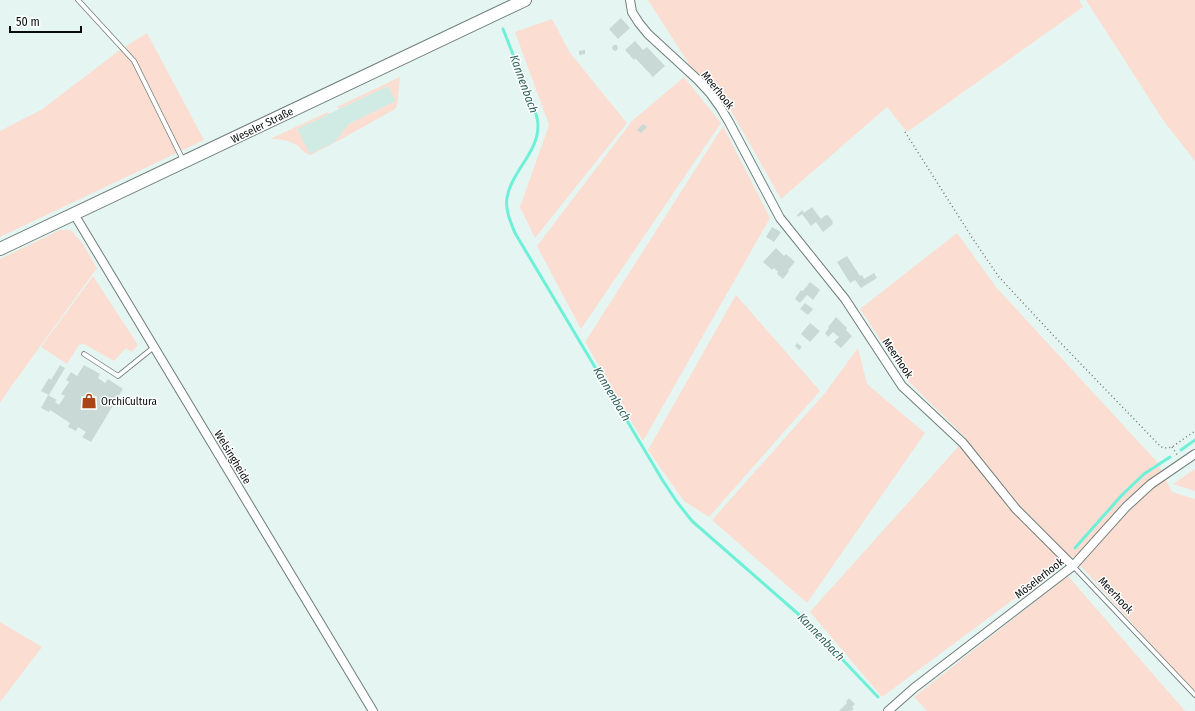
<svg xmlns="http://www.w3.org/2000/svg" width="1195" height="711" font-family="'Fira Sans Condensed',sans-serif">
	<style>
		.built { fill: #d0eae4 }
		.green { fill: #fbddd1 }
		.lines { fill: none; stroke-linecap: round; stroke-linejoin: round }
		.stream { stroke: #6ef0d8; stroke-width: 3 }
		.building { fill: #c9dad6 }
		.service-casing { stroke: #6e7d79; stroke-width: 5.5 }
		.minor-casing { stroke: #6e7d79; stroke-width: 10 }
		.secondary-casing { stroke: #6e7d79; stroke-width: 14 }
		.path { stroke: #6e7976; stroke-width: 1.5; stroke-dasharray: 1 3; stroke-linecap: butt }
		.service { stroke: #fff; stroke-width: 4 }
		.minor { stroke: #fff; stroke-width: 8 }
		.secondary { stroke: #fff; stroke-width: 12 }
		.labels { text-anchor: middle; stroke-width: 3; stroke-linejoin: round; paint-order: stroke }
		.street-label { font-size: 11px; fill: #080d0c; stroke: #fff }
		.poi-label { font-size: 11px; fill: #080d0c; stroke: #fff; text-anchor: start }
		.water-label { font-size: 12px; font-style: italic; fill: #2c6258; stroke: #fff }
	</style>
	<rect width="100%" height="100%" fill="#e5f6f2"/>
	<path class="built" d="M388,86L396,101L349,124L335,142L310,155L297,129Z"/>
	<path class="green" d="M648,0H1079L1083,7L907,132L887,107L781,199L725,100L689,64Z
		M1086,0H1195V161L1163,120Z
		M552,19L570,53L627,123L535,238L520,207L549,125L515,32Z
		M147,33L204,140L0,237V131L41,110L120,50Z
		M400,77L397,106L395,109L336,142L311,155C305,154 302,150 298,146C290,140 279,139 270,139L328,112L329,114L297,129L310,154L335,142L349,124L396,101L388,86L339,109L337,107Z
		M684,77L721,123L581,329L537,246L632,121Z
		M723,126L770,218L643,441L585,342Z
		M60,230H71L83,244L97,268L10,388L0,403V259Z
		M957,233L996,287L1158,463L1172,492L1195,499V694L1072,556L882,697L810,612L966,438L907,380L860,309Z
		M93,276L138,345L132,352L126,348L114,361L84,344L79,345L67,364L41,347Z
		M736,295L820,391L709,517L684,501L648,450Z
		M858,348L867,384L925,433L807,603L712,520L825,393Z
		M1195,469V491L1173,484Z
		M1068,576L1185,711H927L914,697Z
		M0,622L42,647L0,702Z"/>
	<g class="lines">
		<path class="stream" d="M503,29C511,49 518,68 526,88C531,99 538,115 538,126C538,153 511,172 507,198C505,210 511,223 515,233L663,481L677,502L692,521L805,620L878,697
			M1181,450L1195,440
			M1075,548L1122,495L1144,474L1170,457"/>
	</g>
	<path class="building" d="M621,18L630,28L618,39L609,29Z
		M635,41L643,50L647,47L665,66L653,77L635,58L634,60L625,50Z
		M614,45H617L618,48L616,51L613,50L612,47Z
		M585,50V54L579,55V51Z
		M643,124L647,127L641,133L637,130Z
		M812,207L821,219L826,215L827,216L828,215L833,222L832,223L833,224L823,232L816,222L811,226L802,214L798,217L797,215L802,210L804,213Z
		M772,227L781,232L774,242L766,237Z
		M776,248L784,256L786,254L795,262L788,270L789,271L783,279L777,274L778,272L774,268L772,270L763,262Z
		M847,256L860,276L862,275L864,279L874,273L877,278L861,288L855,280L850,283L837,262Z
		M810,282L820,290L813,300L807,295L800,303L795,299L801,290L803,291Z
		M805,303L813,309L808,315L800,309Z
		M836,317L847,328L846,330L852,336L841,348L834,342L839,337L833,332L828,337L825,333L829,328L828,327Z
		M810,323L820,331L810,342L801,334Z
		M797,343L802,347L799,350L795,346Z
		M60,365L65,368L49,395L41,391L49,378L51,380Z
		M84,365L100,374L98,378L105,383L108,379L123,389L91,442L82,437L86,432L78,427L76,431L68,427L70,423L50,410L49,412L41,408L48,395L57,400L55,402L59,405L65,396L61,394L69,382L66,380L71,372L77,376Z
		M849,698L855,704L852,707L854,709L851,711H839L847,703L846,702Z"/>
	<g class="lines">
		<defs>
			<path id="service" d="M78,0L134,61L183,160
				M84,354L118,376L154,347
				M1073,566L1195,695"/>
			<path id="minor" d="M630,0L632,12L639,23L648,34L698,80L710,93L720,107L729,122L780,218L845,299L902,386L963,443L1016,509L1073,566
				M74,214L373,711
				M888,711L914,688L1073,566L1126,507L1151,484L1195,454"/>
			<path id="secondary" d="M0,249L525,0"/>
		</defs>
		<use href="#service" class="service-casing"/>
		<use href="#minor" class="minor-casing"/>
		<use href="#secondary" class="secondary-casing"/>
		<path class="path" d="M905,132L973,239L999,277L1052,334L1161,447L1167,448L1172,447L1195,431
			M1172,447L1178,456"/>
		<use href="#service" class="service"/>
		<use href="#minor" class="minor"/>
		<use href="#secondary" class="secondary"/>
	</g>
	<defs>
		<symbol id="shop-bare" viewBox="-9 -9 18 18"><path d="M-5-2.5h2.3a2.7 3.5 0 0 1 5.4 0H5L5.5 6h-11ZM-1.5-2.5h3a1.5 2.3 0 0 0-3 0Z" fill="#aa4515" stroke="#fff" stroke-width="2.5" paint-order="stroke"/></symbol>
	</defs>
	<g fill-rule="evenodd">
		<use href="#shop-bare" x="78" y="390" width="22" height="22"/>
	</g>
	<g class="labels">
		<g class="street-label">
			<text transform="translate(718 90) rotate(51)" y="4">Meerhook</text>
			<text transform="translate(262 125) rotate(-26)" y="4">Weseler Straße</text>
			<text transform="translate(898 358) rotate(56)" y="4">Meerhook</text>
			<text transform="translate(233 457) rotate(59)" y="4">Welsingheide</text>
			<text transform="translate(1039 578) rotate(-38)" y="4">Möselerhook</text>
			<text transform="translate(1116 595) rotate(47)" y="4">Meerhook</text>
		</g>
		<g class="poi-label">
			<text x="101" y="405">OrchiCultura</text>
		</g>
		<g class="water-label">
			<text transform="translate(524 84) rotate(70)" y="4">Kannenbach</text>
			<text transform="translate(612 394) rotate(59)" y="4">Kannenbach</text>
			<text transform="translate(821 637) rotate(46)" y="4">Kannenbach</text>
		</g>
	</g>
	<path d="M10 26v6h71v-6" fill="none" stroke="#080d0c" stroke-width="2"/>
	<text x="16" y="26" font-size="12" fill="#080d0c" stroke="#ffffff" stroke-width="3" paint-order="stroke">50 m</text>
</svg>
